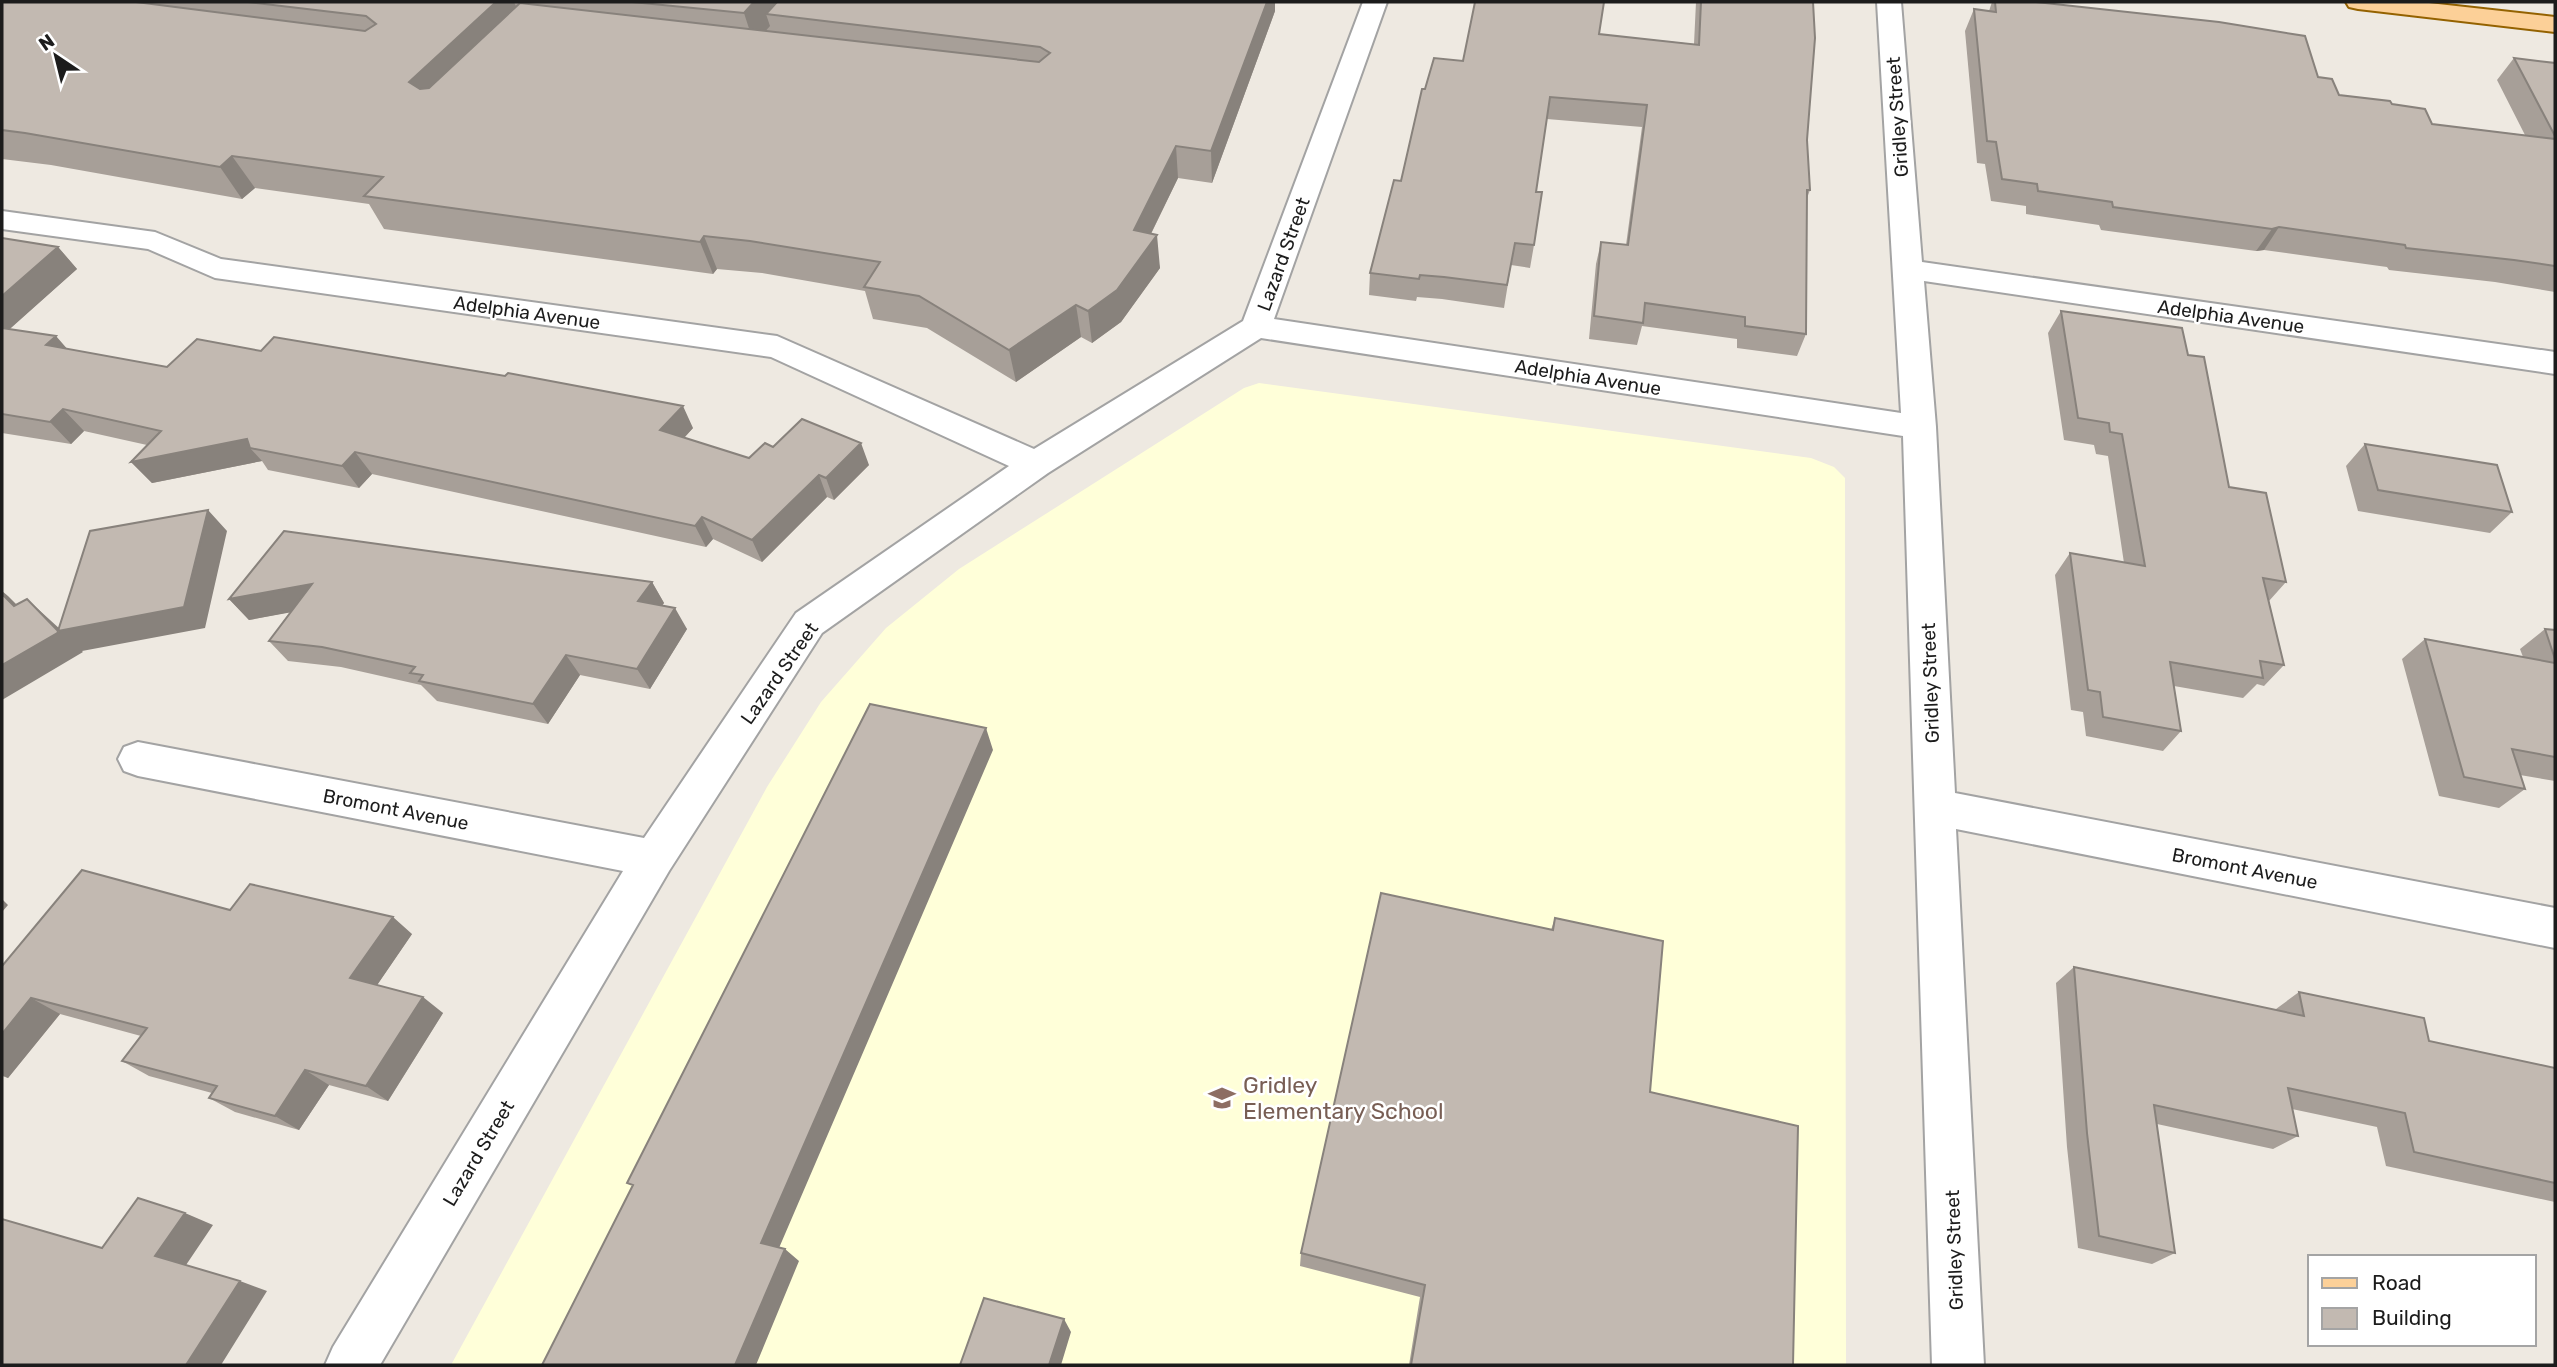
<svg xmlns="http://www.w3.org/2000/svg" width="2557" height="1367" font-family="Rubik,sans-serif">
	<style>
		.education { fill: #ffffd9 }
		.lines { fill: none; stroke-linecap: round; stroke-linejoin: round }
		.street-casing { stroke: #a3a3a3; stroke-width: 4 }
		.primary-casing { stroke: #946200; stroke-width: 4 }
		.street { fill: #fff; fill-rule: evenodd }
		.primary { fill: #fcd098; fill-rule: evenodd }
		.wall { fill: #a79f98 }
		.shaded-wall { fill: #88827c }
		.building { fill: #c2b9b1; stroke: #88827c; stroke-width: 2 }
		.labels { text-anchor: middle; stroke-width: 5; stroke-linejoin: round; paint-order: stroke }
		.street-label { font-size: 19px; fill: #1c1c1c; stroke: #fff }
		.near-education-label { font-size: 23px; fill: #785e54; stroke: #fff; text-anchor: start }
	</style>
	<rect width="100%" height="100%" fill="#eee9e1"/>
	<path class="education" d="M1259,383L1811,458L1834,467L1845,478L1846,1365H451L767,787L821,702L886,628L959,569L1244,388Z"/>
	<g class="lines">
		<defs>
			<path id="street" d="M1363,2H1387L1274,319L1901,413L1877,2H1901L1922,262L2555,352V374L1924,281L1936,427L1955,793L2555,908V948L1956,829L1984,1365H1932L1903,436L1261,338L1048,473L822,633L669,871L380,1365H325L333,1347L623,871L138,776L124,771L118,759L124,747L138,742L644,838L796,613L1009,466L771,357L215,278L148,249L2,229V211L155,232L221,259L777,336L1034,449L1243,321Z"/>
			<path id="primary" d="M2346,2H2420L2555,17V32L2358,9L2349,7Z"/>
		</defs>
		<use href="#street" class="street-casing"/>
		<use href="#primary" class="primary-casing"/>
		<use href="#street" class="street"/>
		<use href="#primary" class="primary"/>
	</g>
	<path class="wall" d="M2,2H1275V11L1212,183L1178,178L1151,234L1160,268L1121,322L1092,343L1081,337L1016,382L927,328L873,319L865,291L762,273L717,269L713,274L384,229L369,204L255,188L242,199L51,165L2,159Z
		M1696,2H1813L1807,140L1810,190L1807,198L1806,334L1797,356L1737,348V339L1642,326L1637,345L1589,339L1596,264L1601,242L1626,245L1642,127L1547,119L1536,192L1534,245L1530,268L1511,265L1504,308L1442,299L1417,297L1416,301L1369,295L1370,273L1401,181L1425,89L1463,61L1599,34L1694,44Z
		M1992,2H2036L2318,77L2339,95L2392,104L2432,124L2525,135L2497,80L2514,58L2555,63V292L2495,282L2389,270L2387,267L2264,250L2256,251L2101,230L2099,225L2026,214V206L1991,201L1985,164L1977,163L1965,31L1974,9L1989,11Z
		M2,238L58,247L77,269L9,329L67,349L167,367L693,428L684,438L749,458L773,447L869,465L834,500L827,497L762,562L713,539L706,547L372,474L359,488L268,470L262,461L152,483L131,462L147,445L84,431L71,444L2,433Z
		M2061,311L2188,355L2229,487L2286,582L2269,601L2284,665L2264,686L2257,684L2243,698L2174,686L2181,731L2163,751L2086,736L2083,712L2071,710L2055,575L2070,553L2124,563L2108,456L2096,454L2094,445L2064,440L2048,333Z
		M2365,444L2512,512L2490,533L2358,511L2346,466Z
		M652,582L664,603L662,605L687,629L650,689L580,675L548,724L437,701L421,685L341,667L288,661L269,641L290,612L249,620L229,599Z
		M2545,629L2555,630V781L2520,775L2525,789L2499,808L2439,796L2402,659L2425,639L2523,657L2520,649Z
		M230,910L412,934L377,985L443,1013L388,1101L329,1085L299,1130L235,1112L209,1098L212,1093L149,1076L122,1061L141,1036L60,1014L8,1078L2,1076V966Z
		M1555,918L1650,1092L1793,1365H1409L1420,1297L1300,1266L1301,1253L1551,930Z
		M2074,967L2276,1010V1009L2299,992L2429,1041L2555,1068V1202L2386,1166L2377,1127L2292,1109L2298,1136L2273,1149L2157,1124L2175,1253L2152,1264L2078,1248L2067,1147L2056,983Z"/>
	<path class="shaded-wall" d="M496,2H514L523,21L426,114L409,82Z
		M754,2H792L766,14L770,26L754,44L744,13Z
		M1267,2H1275V11L1212,183L1211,151Z
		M1176,146L1178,178L1137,262L1134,230Z
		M232,156L255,188L242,199L220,167Z
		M2279,227L2264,250L2256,251L2272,229Z
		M1157,235L1160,268L1121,322L1092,343L1088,311Z
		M704,236L717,269L713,274L700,242Z
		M58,247L77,269L2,336V296Z
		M1076,305L1081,337L1016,382L1009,350Z
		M56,336L76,359L46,345Z
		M683,406L693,428L671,452L660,430Z
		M63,409L84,431L71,444L50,422Z
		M247,439L250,448L262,461L152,483L131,462Z
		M861,443L869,465L834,500L826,478Z
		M355,452L372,474L359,488L342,466Z
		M819,475L827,497L762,562L752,540Z
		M208,510L227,531L205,628L82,651L81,650L83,652L2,700V665L27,599L61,630Z
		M702,517L713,539L706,547L695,526Z
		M652,582L664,603L650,622L638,601Z
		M312,584L331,605L249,620L229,599Z
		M2,591L8,596L39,627L14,606L2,594Z
		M675,608L687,629L650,689L637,669Z
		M566,655L580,675L548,724L533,704Z
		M986,728L993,750L776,1255L761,1243Z
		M2,899L8,905L2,912Z
		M393,917L412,934L371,994L350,978Z
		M423,997L443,1013L388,1101L366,1086Z
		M31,998L60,1014L8,1078L2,1075V1034Z
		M305,1070L329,1085L299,1130L275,1116Z
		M185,1213L213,1225L184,1268L155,1256Z
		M785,1249L799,1261L756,1365H735Z
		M240,1281L267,1291L221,1365H186Z
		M1064,1319L1071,1332L1061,1365H1049Z"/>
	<path class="building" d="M2,2H136L365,31L376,24L366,16L248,2H496L409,82L420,89L429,88L520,3L1039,62L1050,53L1040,47L766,14L777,2H1267L1211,151L1176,146L1134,230L1157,235L1117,290L1088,311L1076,305L1009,350L919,296L864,287L880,262L750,241L704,236L700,242L364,196L383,177L232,156L220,167L25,133L2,130Z
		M632,2H754L744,13Z
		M1475,2H1604L1599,34L1699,45L1701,2H1813L1815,38L1807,140L1810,190H1807L1806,334L1745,326V317L1645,303L1643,323L1594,316L1601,242L1628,245L1647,105L1550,97L1536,192H1542L1534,245L1515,243L1507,285L1444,277L1420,275L1419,279L1370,273L1394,180L1401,181L1422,89H1425L1434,58L1463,61Z
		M1995,2H2036L2219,22L2305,36L2318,77L2332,79L2339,95L2390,101L2392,104L2425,109L2432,124L2555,139V266L2514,260L2406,248L2405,245L2279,227L2272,229L2113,207L2112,202L2038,191L2037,184L2002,179L1996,142L1987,141L1974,9L1996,12Z
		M2514,58L2555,63V136Z
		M2,238L58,247L2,296Z
		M2061,311L2182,328L2188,355L2204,357L2229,487L2266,493L2286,582L2263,578L2284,665L2260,661L2263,678L2170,662L2181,731L2103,717L2100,692L2088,690L2070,553L2145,566L2122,434L2110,432L2109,423L2078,418Z
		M2,328L56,336L46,345L167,367L197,339L261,351L274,337L505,376L508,373L683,406L660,430L749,458L765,443L773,447L802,419L861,443L826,478L819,475L752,540L702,517L695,526L355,452L342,466L250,448L247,439L131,462L161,431L63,409L50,422L2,414Z
		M2365,444L2497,465L2512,512L2378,490Z
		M208,510L184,607L58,631L90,531Z
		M284,531L652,582L638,601L675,608L637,669L566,655L533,704L419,681L423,675L410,673L415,667L322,647L269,641L312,584L229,599Z
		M2,594L14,606L27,599L59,632L2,665Z
		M2545,629L2555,630V659Z
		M2425,639L2555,663V757L2512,749L2525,789L2464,777Z
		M870,704L986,728L761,1243L785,1249L735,1365H542L633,1185L627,1183Z
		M82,870L230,910L250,884L393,917L350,978L423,997L366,1086L305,1070L275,1116L209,1098L217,1086L122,1061L147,1028L31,998L2,1034V966Z
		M1381,893L1553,930L1555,918L1663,941L1650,1092L1798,1126L1793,1365H1411L1425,1285L1301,1253Z
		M2074,967L2304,1016L2299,992L2424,1018L2429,1041L2555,1068V1183L2414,1152L2405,1113L2288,1088L2298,1136L2154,1105L2175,1253L2099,1236L2087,1133Z
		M138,1198L185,1213L155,1256L240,1281L186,1365H2V1219L102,1248Z
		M984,1298L1064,1319L1049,1365H960Z"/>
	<defs>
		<symbol id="school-bare" viewBox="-9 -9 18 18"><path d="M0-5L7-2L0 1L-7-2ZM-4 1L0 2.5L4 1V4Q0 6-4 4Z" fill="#8d6e63" stroke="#fff" stroke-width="2.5" paint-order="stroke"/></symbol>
	</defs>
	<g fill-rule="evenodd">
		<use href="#school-bare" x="1203" y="1079" width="38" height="38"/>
	</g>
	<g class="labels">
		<g class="street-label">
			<text transform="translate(1897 117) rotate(-94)" y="7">Gridley Street</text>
			<text transform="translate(1283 254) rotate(-70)" y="7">Lazard Street</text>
			<text transform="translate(527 312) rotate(8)" y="7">Adelphia Avenue</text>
			<text transform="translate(2231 316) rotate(8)" y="7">Adelphia Avenue</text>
			<text transform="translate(1588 377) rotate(9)" y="7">Adelphia Avenue</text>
			<text transform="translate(779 673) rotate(-55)" y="7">Lazard Street</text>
			<text transform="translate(1930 683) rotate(-92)" y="7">Gridley Street</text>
			<text transform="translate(396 809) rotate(11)" y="7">Bromont Avenue</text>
			<text transform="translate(2245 868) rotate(11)" y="7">Bromont Avenue</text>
			<text transform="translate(478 1153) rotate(-59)" y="7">Lazard Street</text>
			<text transform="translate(1954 1250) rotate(-92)" y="7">Gridley Street</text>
		</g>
		<g class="near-education-label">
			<text x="1243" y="1093">Gridley<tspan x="1243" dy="26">Elementary School</tspan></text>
		</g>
	</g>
	<rect width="2557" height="1367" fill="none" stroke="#1c1c1c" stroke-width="7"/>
	<rect x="2308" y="1255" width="228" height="91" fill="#ffffff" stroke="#a4a4a4" stroke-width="2"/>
	<rect x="2322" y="1278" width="35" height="10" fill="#fcd098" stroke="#a4a4a4" stroke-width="2"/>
	<text x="2372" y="1290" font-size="21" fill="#1c1c1c">Road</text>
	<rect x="2322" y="1308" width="35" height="21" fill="#c2b9b1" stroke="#a4a4a4" stroke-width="2"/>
	<text x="2372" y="1325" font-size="21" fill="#1c1c1c">Building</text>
	<g transform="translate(56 56) rotate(325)" stroke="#ffffff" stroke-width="5" paint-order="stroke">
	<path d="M0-5L12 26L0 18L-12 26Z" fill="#1c1c1c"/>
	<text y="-10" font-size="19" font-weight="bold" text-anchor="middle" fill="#1c1c1c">N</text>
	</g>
</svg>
